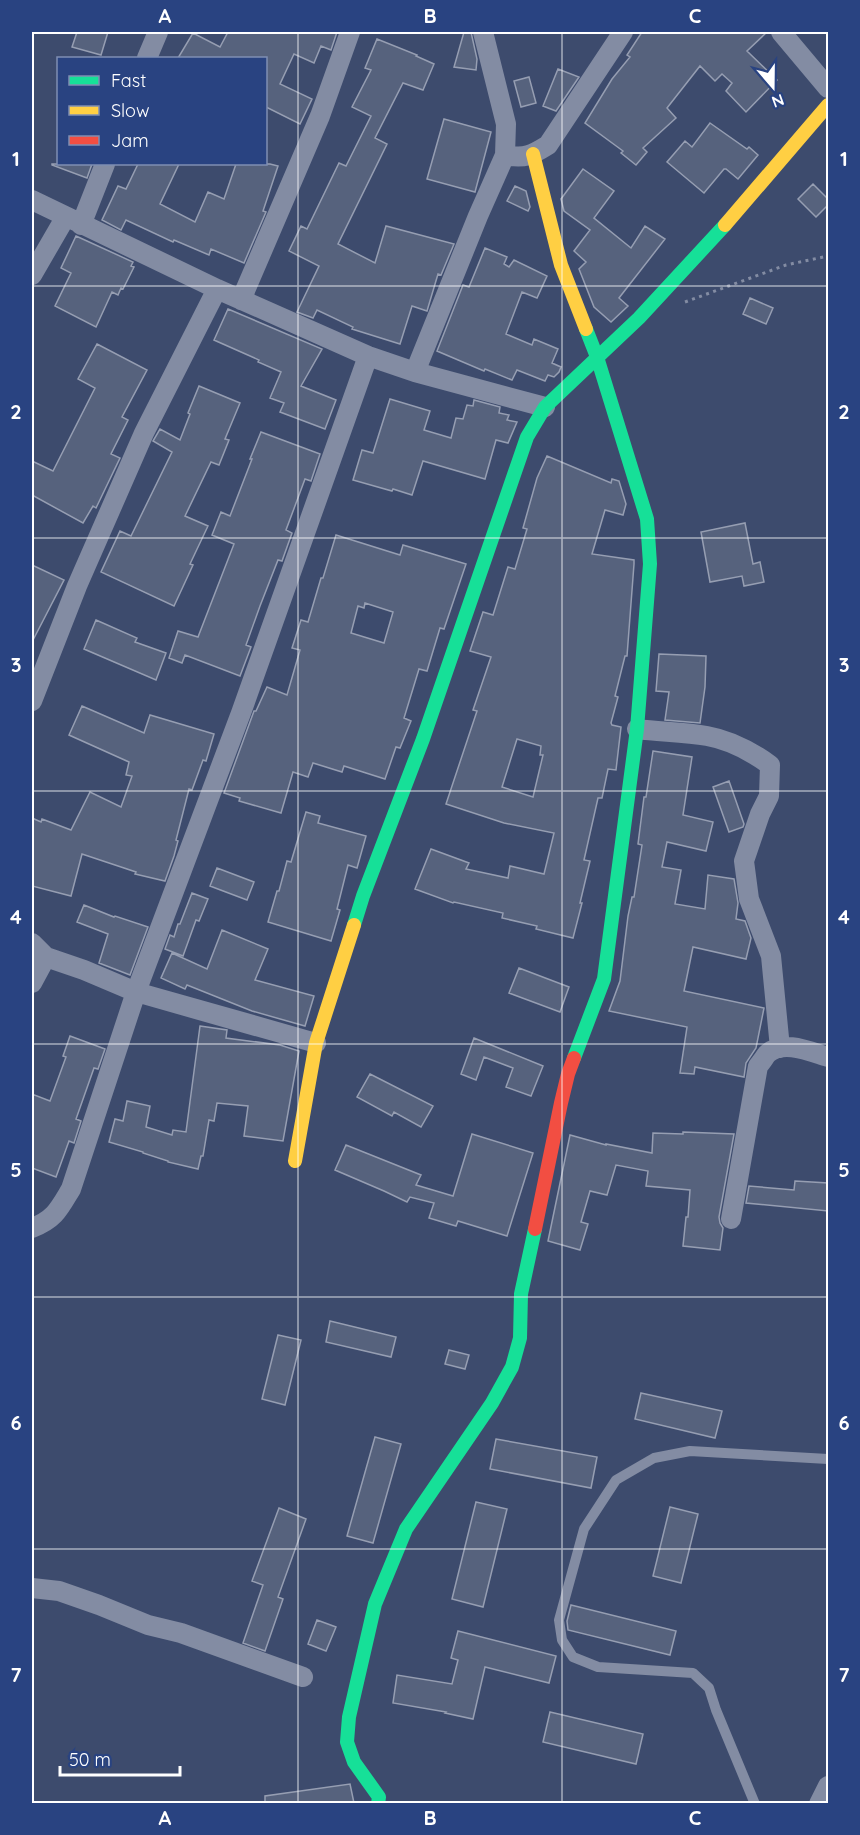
<svg xmlns="http://www.w3.org/2000/svg" width="860" height="1835" font-family="Quicksand,sans-serif">
	<style>
		.building { fill: #56627d; stroke: #969eb2; stroke-width: 1.5; fill-rule: evenodd }
		.lines { fill: none; stroke-linecap: round; stroke-linejoin: round }
		.path { stroke: #838ca3; stroke-width: 3; stroke-dasharray: 3 4.5; stroke-linecap: butt }
		.lane { stroke: #838ca3; stroke-width: 10 }
		.street { stroke: #838ca3; stroke-width: 20 }
		.fast { stroke: #16e098; stroke-width: 14 }
		.slow { stroke: #ffcf43; stroke-width: 14 }
		.jam { stroke: #f24e42; stroke-width: 14 }
		.grid { fill: none; stroke: #fff; stroke-width: 1.5; stroke-opacity: 0.55 }
		.neatline { fill: none; stroke: #fff; stroke-width: 2 }
		.grid-label { font-size: 20px; text-anchor: middle; font-weight: bold; fill: #fff }
	</style>
	<rect width="100%" height="100%" fill="#3d4b6d"/>
	<path class="building" d="M77,32H108L101,55L72,47Z
		M228,32H337L331,50L321,46L314,63L294,54L280,84L312,99L300,124L266,107V58H178L193,33L220,47Z
		M464,32H471L477,59L476,70L454,67Z
		M642,32H767L747,51L777,80L746,112L726,91L732,83L722,74L715,81L700,66L667,108L676,118L643,148L647,152L636,165L621,153L623,151L585,123L612,79L630,57L627,55Z
		M377,39L417,55L416,56L434,64L423,90L403,83L375,138L387,144L338,244L375,263L386,226L454,244L441,275L438,274L427,311L412,306L400,344L352,329L353,327L317,310L313,318L297,312L319,266L289,251L301,226L307,229L339,163L346,166L371,116L352,107L371,70L365,68Z
		M558,69L579,77L556,111L543,106Z
		M529,77L536,103L521,107L514,81Z
		M444,119L491,132L475,192L427,179Z
		M710,123L747,149L749,147L758,155L738,179L726,169H724L704,193L667,162L685,141L692,147Z
		M52,164H92L87,178L52,165Z
		M138,164H179L160,204L195,222L208,192L224,199L236,164H270L278,166L263,211L266,212L244,263L211,249L209,255L174,240L173,242L126,220L121,230L102,220L118,186L126,189Z
		M583,169L614,191L594,218L631,248L645,226L665,239L619,298L628,306L611,322L594,307L579,269L586,262L574,251L590,230L564,211L561,199Z
		M813,184L828,199V205L816,217L798,199Z
		M515,186L526,191L530,207L528,211L507,201Z
		M76,236L133,262L131,266L134,267L123,289L121,288L118,295L112,292L96,327L55,306L71,273L61,268Z
		M485,248L507,257L504,264L509,267L514,260L547,276L537,298L522,292L506,334L532,345L534,339L558,349L552,363L561,367L559,372L554,377L548,375L545,381L517,370L512,380L485,369L484,371L437,351L463,285L469,287Z
		M750,298L773,308L766,324L743,314Z
		M228,309L322,349L301,386L336,400L325,429L280,412L284,403L270,398L281,372L258,362L259,360L214,340Z
		M97,344L147,370L122,417L128,420L111,454L120,458L96,508L93,506L83,523L32,495V461L53,471L95,388L78,379Z
		M199,386L240,403L225,439L229,440L219,465L211,462L185,516L208,526L190,564L193,565L174,606L101,572L120,531L131,536L172,452L153,441L160,429L180,440L190,414L188,413Z
		M390,399L430,411L424,430L451,438L456,418L463,419L467,405L473,406L474,400L500,407L499,413L509,415L507,420L517,422L508,443L496,440L485,479L423,461L412,495L393,489L392,491L353,480L362,450L373,453Z
		M261,432L320,454L311,481L305,479L286,530L292,533L282,561L278,560L260,606L246,645L251,647L240,676L185,655L182,663L169,658L178,631L198,637L234,544L212,535L221,512L230,516L252,459H250Z
		M547,456L611,483L612,479L619,481L626,504L623,515L605,510L592,554L634,560V564L627,656H625L615,696L618,697L611,723L612,725L621,727L616,770L608,769L602,798H598L584,860L590,861L580,903H582L573,938L536,929L537,926L502,918L503,913L454,902L453,903L415,889L431,849L469,863L466,869L508,878L510,866L544,874L554,833L504,823L446,804L477,711L473,710L491,657L470,651L483,612L493,615L508,567L515,569L527,529L523,528L537,478ZM517,739L541,746L540,755H543L533,797L502,787Z
		M745,523L753,564L760,562L764,582L744,586L742,576L710,582L701,532Z
		M336,535L400,555L403,545L466,564L444,629L440,628L427,671L419,669L404,718L411,721L400,748L396,747L385,779L344,766L342,772L313,763L308,777L293,772L281,813L239,801L240,798L224,793L254,711H256L267,687L287,695L300,650L292,648L301,620L308,622L321,578H323ZM365,603L393,612L384,643L351,633L358,606L364,608Z
		M32,565L64,580L32,642Z
		M96,620L137,638L135,642L166,653L156,680L84,649Z
		M659,654L706,656L705,687L700,723L665,720L669,692L656,691Z
		M82,706L144,733L150,715L214,734L206,761L203,760L192,790L189,789L176,840L178,841L174,856L165,881L135,874L136,872L82,854L71,896L32,886V818L41,822L42,819L71,830L90,792L121,807L132,776L126,775L129,762L69,735Z
		M653,751L692,757L683,815L713,822L706,851L667,842L662,867L681,870L675,904L705,909L708,875L734,879L738,903L736,919L745,921L751,938L746,959L693,947L684,991L764,1008L756,1048L746,1063L744,1077L695,1067L694,1074L680,1073L687,1027L609,1011L620,981L628,916L632,897H634L642,845L638,844L644,797H646Z
		M729,781L744,824L743,827L729,832L713,787Z
		M306,812L320,816L318,823L366,836L357,868L348,865L337,909L340,910L331,941L268,922L277,891H279L287,861L291,862Z
		M217,868L254,882L247,900L210,886Z
		M192,893L208,899L199,921L196,920L183,956L165,949L170,935L174,937L178,924H180Z
		M84,905L114,917L115,916L148,927L130,975L99,963L108,934L77,922Z
		M222,930L268,949L255,980L314,996L305,1026L252,1011L187,985L185,989L161,978L172,953L207,969Z
		M519,968L569,987L560,1012L509,993Z
		M200,1026L227,1030L226,1038L280,1045L299,1051L283,1141L244,1136L248,1106L217,1103L214,1121L209,1120L203,1156H201L198,1169L168,1162V1161L143,1153V1152L109,1142L115,1119L123,1121L127,1101L150,1106L146,1127L172,1135L173,1130L186,1132Z
		M70,1036L105,1049L98,1069L94,1068L76,1119L81,1121L74,1143L69,1141L56,1177L32,1168V1094L50,1101L66,1057L63,1056Z
		M474,1038L543,1066L531,1096L506,1087L513,1068L484,1057L476,1080L461,1074Z
		M370,1074L433,1106L421,1127L394,1112L392,1116L357,1097Z
		M683,1132L734,1134L719,1217L720,1223L723,1228L720,1250L683,1246L686,1217H688L690,1190L646,1186L648,1171L616,1165L607,1195L590,1191L581,1222L588,1224L580,1250L548,1241L570,1135L606,1145V1144L652,1153L653,1133L683,1134Z
		M472,1134L533,1153L507,1236L458,1221L456,1226L429,1218L434,1203L410,1197L407,1202L384,1191L335,1170L346,1145L421,1175L416,1185L453,1196Z
		M795,1181L828,1183V1211L746,1203L749,1186L794,1190Z
		M330,1321L396,1337L391,1357L326,1342Z
		M278,1335L301,1340L285,1405L262,1399Z
		M449,1350L469,1355L465,1369L445,1364Z
		M641,1393L722,1411L715,1438L635,1419Z
		M375,1437L401,1444L373,1543L347,1536Z
		M496,1439L597,1457L591,1488L490,1469Z
		M476,1502L507,1509L483,1607L452,1599Z
		M670,1507L698,1514L681,1583L653,1576Z
		M279,1508L306,1519L278,1597L283,1599L265,1651L243,1643L263,1585L252,1581Z
		M571,1605L676,1631L670,1655L568,1630L567,1621Z
		M317,1620L336,1627L326,1651L308,1644Z
		M458,1631L556,1656L549,1683L485,1667L473,1719L445,1713L446,1712L393,1703L397,1675L452,1684L458,1660L451,1658Z
		M550,1712L643,1734L636,1764L543,1742Z
		M350,1784L354,1803H265V1796Z"/>
	<g class="lines">
		<path class="path" d="M685,302L786,265L828,256"/>
		<path class="lane" d="M755,1804L716,1710L709,1688L693,1673L598,1667L573,1657L562,1640L559,1620L584,1529L616,1480L654,1458L690,1451L828,1459"/>
		<path class="street" d="M781,32L828,88
			M147,58L158,32
			M505,155C525,159 532,155 548,145L623,32
			M32,200L217,289L368,356L415,372L545,407
			M81,225L105,164
			M32,275L65,218
			M241,300L320,116L350,32
			M415,372L478,216L505,155L506,124L483,32
			M32,701L77,586L144,433L217,289
			M637,729C660,732 684,732 707,736C730,740 752,752 770,765L769,796L760,814L744,861L749,899L771,956L780,1048
			M32,943L46,957L84,970L136,992L316,1043
			M32,983L46,957
			M731,1219L758,1066C761,1063 764,1058 767,1054C783,1039 811,1052 828,1057
			M32,1228C55,1219 59,1209 71,1189L136,992L241,713L368,356
			M32,1588L59,1591L99,1605L148,1625L181,1633L303,1677
			M819,1804L828,1786"/>
		<path class="fast" d="M354,925L363,896L423,739L527,437L545,407L639,318L725,225
			M574,1058L604,979L637,729L650,564L647,519L597,357L586,329
			M378,1804L379,1797L354,1762L347,1742L349,1717L375,1604L406,1529L492,1403L512,1367L520,1338L521,1294L535,1229"/>
		<path class="slow" d="M533,154L561,265L586,329
			M725,225L828,105
			M295,1161L316,1043L354,925"/>
		<path class="jam" d="M535,1229L561,1103L568,1074L574,1058"/>
	</g>
	<path class="grid" d="M298,32V1804M562,32V1804M32,286H828M32,538H828M32,791H828M32,1044H828M32,1297H828M32,1549H828"/>
	<rect width="860" height="1835" fill="none" stroke="#294381" stroke-width="66"/>
	<rect x="57" y="57" width="210" height="108" fill="#294381" stroke="#7f8eb3" stroke-width="1.5"/>
	<rect x="69" y="76" width="30" height="9" fill="#16e098" stroke="#7f8eb3" stroke-width="1.5"/>
	<text x="111" y="87" font-size="18" fill="#ffffff">Fast</text>
	<rect x="69" y="106" width="30" height="9" fill="#ffcf43" stroke="#7f8eb3" stroke-width="1.5"/>
	<text x="111" y="117" font-size="18" fill="#ffffff">Slow</text>
	<rect x="69" y="136" width="30" height="9" fill="#f24e42" stroke="#7f8eb3" stroke-width="1.5"/>
	<text x="111" y="147" font-size="18" fill="#ffffff">Jam</text>
	<g transform="translate(773 87) rotate(160)" stroke="#294381" stroke-width="4.5" paint-order="stroke">
	<path d="M0-4.5L10 22L0 15L-10 22Z" fill="#ffffff"/>
	<text y="-9" font-size="16" font-weight="bold" text-anchor="middle" fill="#ffffff">N</text>
	</g>
	<path d="M60 1766v9h120v-9" fill="none" stroke="#ffffff" stroke-width="3"/>
	<text x="69" y="1766" font-size="18" fill="#ffffff" stroke="#294381" stroke-width="4.5" paint-order="stroke">50 m</text>
	<rect x="33" y="33" width="794" height="1769" class="neatline"/>
	<g class="grid-label">
		<text x="165" y="23">A</text>
		<text x="430" y="23">B</text>
		<text x="695" y="23">C</text>
		<text x="16" y="166">1</text>
		<text x="844" y="166">1</text>
		<text x="16" y="419">2</text>
		<text x="844" y="419">2</text>
		<text x="16" y="672">3</text>
		<text x="844" y="672">3</text>
		<text x="16" y="924">4</text>
		<text x="844" y="924">4</text>
		<text x="16" y="1177">5</text>
		<text x="844" y="1177">5</text>
		<text x="16" y="1430">6</text>
		<text x="844" y="1430">6</text>
		<text x="16" y="1682">7</text>
		<text x="844" y="1682">7</text>
		<text x="165" y="1825">A</text>
		<text x="430" y="1825">B</text>
		<text x="695" y="1825">C</text>
	</g>
</svg>
